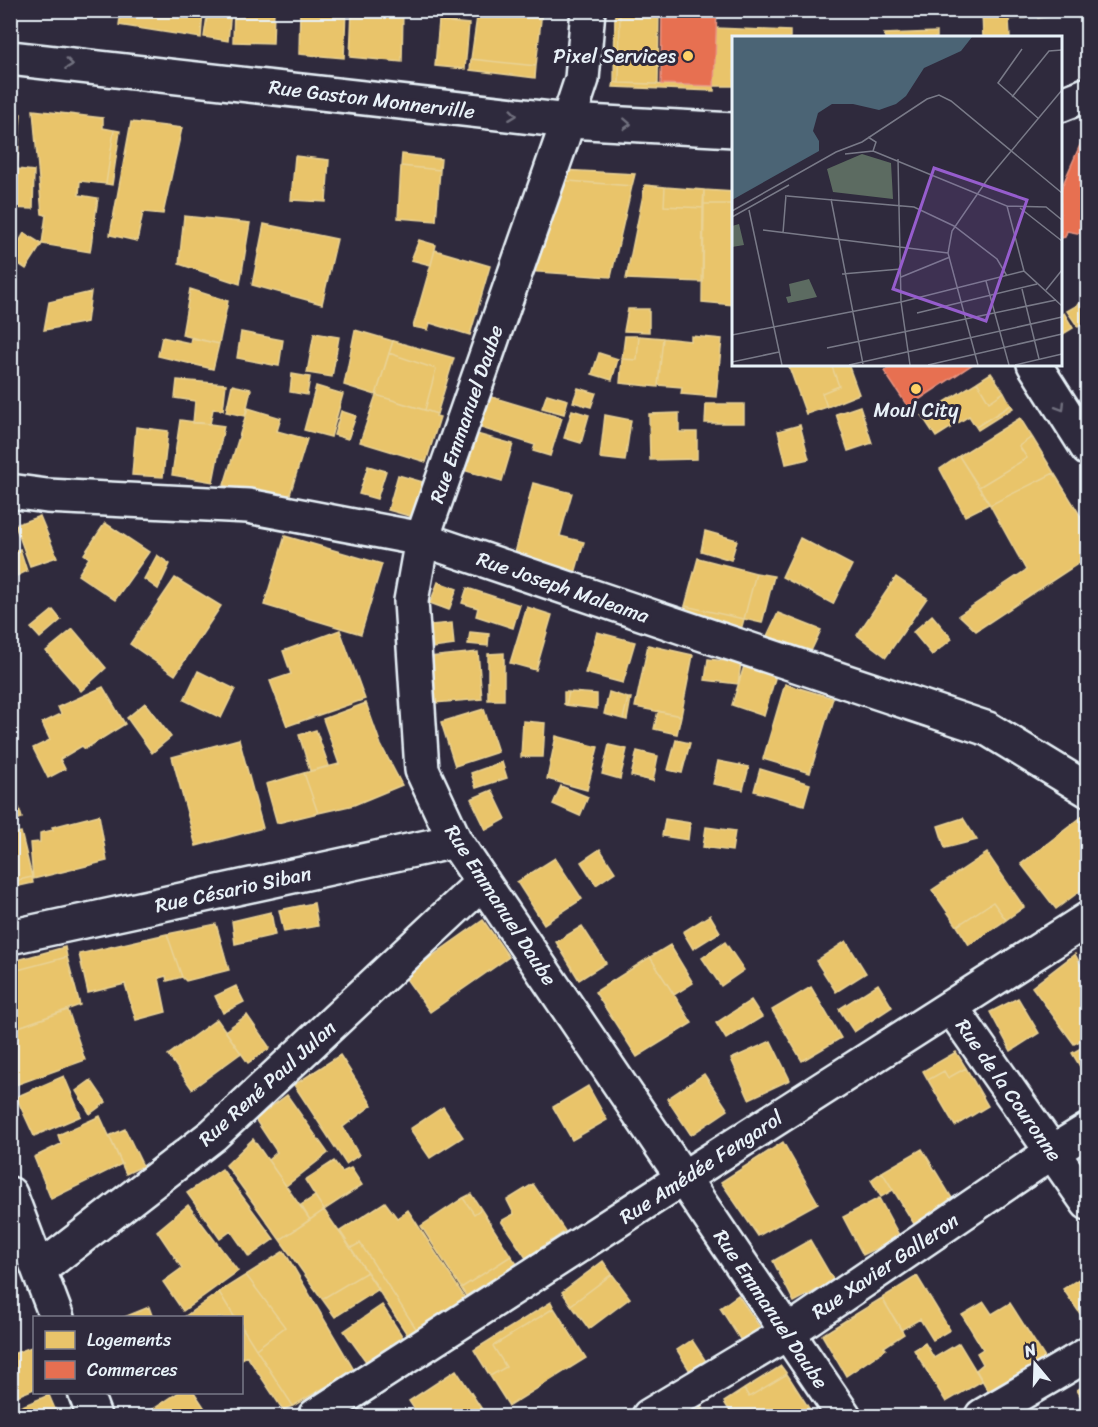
<svg xmlns="http://www.w3.org/2000/svg" width="1098" height="1427" font-family="Sriracha,sans-serif">
	<style>
		.homes { fill: #e9c46a; stroke: #e9d295; stroke-width: 1.5 }
		.shops { fill: #e76f51; stroke: #e79683; stroke-width: 1.5 }
		.lines { fill: none; stroke-linecap: round; stroke-linejoin: round }
		.minor-casing { stroke: #e8f1f8; stroke-width: 38 }
		.major-casing { stroke: #e8f1f8; stroke-width: 38 }
		.minor { stroke: #2f2a3d; stroke-width: 33 }
		.major { stroke: #2f2a3d; stroke-width: 33 }
		.oneway { stroke: #70707e }
		.poi-dot { fill: #ffd166; stroke: #2f2a3d; stroke-width: 2 }
		.labels { text-anchor: middle; stroke-width: 6; stroke-linejoin: round; paint-order: stroke }
		.poi-label { font-size: 20px; fill: #e8f1f8; stroke: #2f2a3d; text-anchor: end }
		.street-label { font-size: 20px; fill: #e8f1f8; stroke: #2f2a3d }
		.inset-road { fill: none; stroke: #797a88; stroke-width: 1.5 }
		.view { fill: #965dcd; fill-opacity: 0.15; stroke: #965dcd; stroke-width: 3 }
		.inset-edge { fill: none; stroke: #e8f1f8; stroke-width: 3 }
	</style>
	<rect width="100%" height="100%" fill="#2f2a3d"/>
	<filter id="ink" filterUnits="userSpaceOnUse"><feTurbulence type="fractalNoise" baseFrequency=".0167" numOctaves="2"/><feDisplacementMap in="SourceGraphic" scale="12" xChannelSelector="R" yChannelSelector="G"/><feConvolveMatrix kernelMatrix="1 2 1 2 8 2 1 2 1" color-interpolation-filters="sRGB"/></filter>
	<g filter="url(#ink)">
		<path class="homes" d="M121,10H203L201,38L119,25Z
			M208,10H231L228,41L204,37Z
			M234,10H274L273,43L233,42Z
			M300,10H346L344,58L299,54Z
			M352,10H403L402,62L350,57Z
			M478,10H542L536,66L471,59Z
			M615,10H620L619,83L614,82Z
			M620,10H659L658,84L619,83Z
			M982,10H1024L1025,18L1009,19L1010,38H983Z
			M1038,10H1064L1065,14L1038,18Z
			M1088,12V41L1078,16Z
			M439,21L469,24L465,69L435,66Z
			M715,28L790,31V38H734V86H714Z
			M937,32V38H885L884,34Z
			M471,59L536,66L535,78L470,70Z
			M614,82L619,83L714,86V91L613,87Z
			M33,110L103,118V128L114,130L106,184L80,181L79,195L98,198L90,252L42,244L46,215L42,214Z
			M10,114H21L17,169L34,171L33,209L10,208Z
			M131,122L182,128L163,214L143,212L137,241L110,235Z
			M114,130L120,131L112,185L106,184Z
			M402,154L441,159L440,170L401,166Z
			M295,156L329,160L326,202L291,200Z
			M401,166L440,170L436,221L398,218Z
			M561,170L635,174L632,186L556,180Z
			M556,180L632,186L611,277L526,271Z
			M645,185L665,187L664,206L704,208L703,282L626,279Z
			M665,187L704,190V208L664,206Z
			M704,190L734,192V204H703Z
			M703,204H734V305L702,302Z
			M184,216L250,223L240,284L179,264Z
			M264,224L337,239L322,304L252,285Z
			M24,233L42,244L26,269L10,258Z
			M419,240L436,245L431,265L411,260Z
			M435,250L490,266L470,335L430,323L428,330L413,327Z
			M190,289L228,301L219,344L182,335Z
			M91,292L87,322L44,330L49,302Z
			M1088,299V321L1078,327L1067,311Z
			M628,309H649V332L624,331Z
			M1064,313L1073,328L1060,336V315Z
			M355,330L393,341L376,395L344,385Z
			M241,332L283,340L279,366L237,358Z
			M314,333L339,337L332,377L307,373Z
			M625,336H639L637,360L622,359Z
			M639,336L663,338L658,387L620,383L622,359L637,360Z
			M691,336L722,339L716,397L681,394L682,387L658,385L663,338L691,341Z
			M162,337L190,343L191,338L219,344L213,369L158,356Z
			M393,341L454,358L437,414L425,410L436,369L389,353Z
			M389,353L436,369L425,410L376,395Z
			M599,353L618,359L612,380L592,374Z
			M788,364H831L839,386L822,393L827,407L806,414Z
			M831,364H848L859,394L827,407L822,393L839,386Z
			M991,373L1004,392L989,402L977,382Z
			M292,374L310,377L307,395L290,392Z
			M177,380L226,384L223,410L213,409L210,424L193,423L195,401L175,398Z
			M977,382L989,402L1004,392L1011,405L976,427L969,416L936,437L922,416Z
			M232,385L251,389L245,416L226,412Z
			M316,386L343,394L331,437L304,430Z
			M578,388L596,393L591,407L573,402Z
			M547,394L568,400L564,414L542,408Z
			M376,395L437,414L436,416L440,417L426,462L360,442Z
			M485,395L562,418L550,456L533,451L535,445L475,426Z
			M706,404H744V423H705Z
			M1011,405L1013,408L978,430L976,427Z
			M860,406L872,443L848,451L836,414Z
			M248,408L281,418L277,431L307,439L287,504L224,485Z
			M572,410L589,415L581,443L564,438Z
			M341,411L356,416L348,439L334,435Z
			M679,413V432H697V459L650,460L649,414Z
			M605,415L631,420L625,461L600,458Z
			M1020,418L1032,437L1019,446L1027,458L979,487L959,456Z
			M180,420L224,426L213,482L172,475Z
			M800,425L809,459L786,464L778,431Z
			M136,427L168,431L163,477L132,475Z
			M473,433L513,444L502,481L463,470Z
			M1032,437L1054,473L990,505L979,487L1027,458L1019,446Z
			M959,456L989,504L965,516L940,469Z
			M368,466L386,471L377,499L359,494Z
			M1054,473L1088,528V557L976,631L959,615L1026,570L990,505Z
			M398,475L423,482L413,517L388,510Z
			M533,483L572,493L560,536L584,542L574,577L513,561Z
			M40,516L57,557L30,566L15,525Z
			M105,523L149,552L115,600L78,575L89,558L84,554Z
			M705,531L737,540L731,560L701,551Z
			M285,536L382,564L361,634L264,605Z
			M800,538L852,565L833,604L782,577Z
			M20,549L27,571L10,579V552Z
			M157,555L170,564L158,589L144,579Z
			M698,558L756,573L744,619L685,606Z
			M756,573L774,576L762,623L744,619Z
			M896,577L927,598L886,657L857,635Z
			M175,578L221,606L175,675L130,644Z
			M438,582L457,589L449,610L430,603Z
			M467,588L520,605L513,628L476,616L478,608L462,603Z
			M685,606L744,619L741,630L682,618Z
			M527,607L552,615L536,670L510,663Z
			M53,610L61,620L40,638L31,628Z
			M778,613L821,630L811,651L767,636Z
			M932,615L952,639L932,655L913,632Z
			M452,623L454,645L433,648L431,625Z
			M73,629L106,668L81,691L46,651Z
			M340,630L365,699L287,726L270,681L291,674L283,651Z
			M470,632L489,634L488,646L468,644Z
			M597,632L635,642L623,683L585,673Z
			M648,645L693,655L681,716L635,707Z
			M478,652L482,699L434,703L429,657Z
			M504,653V700H488V654Z
			M708,659L741,663L738,684L705,680Z
			M744,666L776,675L764,716L732,705Z
			M198,671L235,689L221,718L184,700Z
			M785,684L833,698L810,773L763,759Z
			M103,687L125,724L85,749L82,746L60,759L65,769L48,778L33,748L50,740L42,723L61,714L58,707Z
			M564,692H569L566,705L564,704Z
			M569,692L597,694V709L566,705Z
			M609,692L628,698L623,719L604,714Z
			M628,698H631L627,720L623,719Z
			M145,703L171,737L152,753L127,718Z
			M366,703L381,745L402,785L354,805L318,813L304,773L339,764L323,719Z
			M484,709L498,752L455,766L441,722Z
			M658,711L681,716L677,734L654,729Z
			M523,721L545,723L543,757H521Z
			M316,730L329,766L310,771L299,735Z
			M556,736L598,747L587,790L547,779Z
			M239,739L263,828L196,846L172,757Z
			M676,740L690,743L682,773L668,770Z
			M609,745L627,749L620,779L602,774Z
			M637,751L658,756L653,781L631,776Z
			M718,761L749,767L743,790L713,784Z
			M502,762L507,778L476,788L471,773Z
			M760,769L810,784L804,805L754,791Z
			M304,773L318,813L277,823L266,784Z
			M561,786L588,797L580,816L553,804Z
			M492,790L506,819L486,830L471,799Z
			M19,808L22,818L10,822V811Z
			M1088,812V885L1056,909L1021,864Z
			M99,815L107,861L33,879L30,843L40,842V833L53,830L52,827Z
			M963,818L977,840L945,848L938,826Z
			M665,819L690,823L688,840L662,836Z
			M706,827L735,831L732,851L703,847Z
			M21,832L32,877L10,882V834Z
			M600,849L615,872L596,885L581,862Z
			M987,853L1024,907L1006,920L993,902L957,926L932,890Z
			M555,858L582,899L544,924L517,882Z
			M32,877L33,883L10,888V882Z
			M993,902L1006,920L969,945L957,926Z
			M314,903L318,926L284,932L279,910Z
			M271,912L275,935L235,944L232,921Z
			M710,915L720,932L693,949L683,932Z
			M483,920L509,957L430,1012L404,976Z
			M216,924L229,970L186,981L182,977L167,934Z
			M582,926L606,963L579,980L556,942Z
			M167,934L182,977L167,981L166,976L159,978L166,1012L136,1020L125,984L88,993L79,954Z
			M846,941L866,973L836,992L816,961Z
			M725,942L744,970L721,986L702,958Z
			M670,945L693,983L674,995L650,957Z
			M65,947L67,957L10,972V962Z
			M1075,954L1082,967L1088,964V1037L1074,1044L1032,987Z
			M67,957L80,1005L10,1030V972Z
			M650,957L692,1023L637,1057L595,992Z
			M878,984L892,1007L854,1032L839,1009Z
			M236,986L244,1002L223,1013L215,996Z
			M811,987L841,1038L802,1061L772,1010Z
			M1018,998L1039,1033L1011,1051L990,1012Z
			M751,1000L762,1017L726,1039L716,1023Z
			M68,1010L85,1060L10,1087V1030Z
			M247,1015L270,1048L248,1063L225,1031Z
			M217,1019L241,1053L192,1089L168,1055Z
			M771,1041L790,1080L749,1099L731,1059Z
			M1088,1044V1080L1072,1053Z
			M956,1052L966,1068L948,1078L944,1071L928,1080L923,1071Z
			M340,1055L372,1105L343,1127L359,1155L346,1164L294,1085Z
			M966,1068L988,1106L955,1126L928,1080L944,1071L948,1078Z
			M704,1074L728,1110L691,1135L667,1099Z
			M64,1076L81,1116L34,1136L16,1097Z
			M91,1080L106,1102L90,1114L76,1091Z
			M588,1086L607,1120L572,1140L553,1107Z
			M287,1095L328,1153L286,1186L268,1160L277,1152L255,1119Z
			M443,1107L463,1137L430,1158L410,1129Z
			M100,1116L122,1164L51,1199L34,1157L61,1144L58,1135Z
			M125,1129L143,1166L126,1174L109,1136Z
			M253,1139L310,1220L280,1240L226,1165Z
			M783,1142L818,1203L758,1236L721,1182Z
			M922,1149L955,1203L916,1227L882,1172Z
			M334,1161L342,1172L351,1168L362,1185L324,1210L305,1180Z
			M222,1169L274,1239L249,1257L231,1231L220,1239L187,1193Z
			M882,1172L893,1190L881,1197L871,1180Z
			M533,1184L565,1231L526,1258L501,1221L514,1214L507,1200Z
			M471,1194L481,1209L474,1214L463,1198Z
			M315,1196L324,1210L310,1220L301,1205Z
			M463,1198L474,1214L481,1209L511,1256L461,1288L421,1226Z
			M879,1198L900,1237L863,1255L843,1217Z
			M385,1202L397,1218L408,1210L465,1298L417,1330L360,1243L351,1248L340,1231Z
			M188,1205L238,1271L183,1311L163,1282L182,1268L157,1231Z
			M324,1210L367,1272L322,1299L280,1240Z
			M810,1240L834,1281L794,1302L773,1261Z
			M360,1243L417,1330L465,1298L469,1304L412,1342L351,1248Z
			M284,1251L354,1370L293,1406L256,1349L285,1327L246,1275Z
			M511,1256L517,1264L466,1296L461,1288Z
			M603,1261L612,1274L571,1305L562,1292Z
			M367,1272L379,1289L335,1317L322,1299Z
			M1088,1273V1325L1063,1289Z
			M612,1274L630,1298L589,1329L571,1305Z
			M246,1275L285,1327L256,1349L242,1327V1318H235L219,1292Z
			M917,1276L950,1330L933,1340L920,1319L901,1330L882,1298Z
			M219,1292L235,1318H183L184,1317Z
			M738,1295L762,1330L743,1344L720,1308Z
			M882,1298L904,1334L884,1347L886,1349L846,1376L822,1335Z
			M551,1302L554,1308L493,1346L506,1367L490,1376L474,1350Z
			M984,1302L992,1314L1010,1303L1047,1361L993,1399L976,1370L983,1364L977,1353L983,1349L962,1315Z
			M382,1305L408,1345L370,1367L344,1331Z
			M149,1307L153,1318H122Z
			M554,1308L586,1358L509,1406L490,1376L506,1367L493,1346Z
			M242,1327L256,1349L293,1406L283,1410L247,1356L242,1359Z
			M692,1340L709,1366L693,1376L677,1350Z
			M925,1343L934,1358L959,1343L982,1381L946,1402L914,1350Z
			M34,1346V1389L14,1397L10,1388V1355Z
			M781,1366L787,1374L749,1397L744,1389Z
			M456,1370L485,1414L480,1416H419L409,1401Z
			M787,1374L814,1416H733L724,1402L744,1389L749,1397Z
			M1088,1383V1406L1087,1407L1077,1390Z
			M179,1392H194L210,1416H152L149,1412Z
			M49,1395L58,1416H10V1411Z
			M700,1404L708,1416H683L682,1415Z"/>
		<path class="shops" d="M662,10H717L714,86L661,84Z
			M1081,143L1088,145V235L1067,231L1065,237L1061,238L1060,191Z
			M894,364H973L908,407L884,371Z"/>
		<g class="lines">
			<defs>
				<path id="minor" d="M588,10L582,79L561,142L422,539L411,601L422,770L455,841L844,1416
					M1060,105L1088,94
					M10,491L47,496L248,506L422,539L709,636L988,729L1088,790
					M10,937L455,841
					M951,1007L1088,1203
					M10,1194L57,1318
					M39,1270L213,1135L483,882
					M85,1392L94,1416
					M315,1416L683,1178L1088,919
					M649,1416L787,1333L1052,1152L1088,1130
					M982,1416L1088,1354"/>
				<path id="major" d="M10,58L568,121L734,130
					M1034,364L1088,449"/>
			</defs>
			<use href="#minor" class="minor-casing"/>
			<use href="#major" class="major-casing"/>
			<use href="#minor" class="minor"/>
			<use href="#major" class="major"/>
		</g>
		<defs><path id="oneway-chevron" d="M-2-3.5L2.5 0L-2 3.5" fill="none" stroke-width="1.6" stroke-linecap="round" stroke-linejoin="round" transform="scale(1.5)"/></defs>
		<g class="oneway">
			<use href="#oneway-chevron" transform="translate(69 64) rotate(7)"/>
			<use href="#oneway-chevron" transform="translate(513 115) rotate(7)"/>
			<use href="#oneway-chevron" transform="translate(627 124) rotate(3)"/>
			<use href="#oneway-chevron" transform="translate(1061 407) rotate(58)"/>
		</g>
	</g>
	<g class="poi-dot">
		<circle cx="688" cy="56" r="6"/>
		<circle cx="916" cy="389" r="6"/>
	</g>
	<g class="labels">
		<g class="poi-label">
			<text x="676" y="63">Pixel Services</text>
			<text x="916" y="417" text-anchor="middle">Moul City</text>
		</g>
		<g class="street-label">
			<text transform="translate(372 99) rotate(7)" y="7">Rue Gaston Monnerville</text>
			<text transform="translate(466 414) rotate(-71)" y="7">Rue Emmanuel Daube</text>
			<text transform="translate(563 587) rotate(19)" y="7">Rue Joseph Maleama</text>
			<text transform="translate(233 889) rotate(-12)" y="7">Rue Césario Siban</text>
			<text transform="translate(501 905) rotate(57)" y="7">Rue Emmanuel Daube</text>
			<text transform="translate(267 1083) rotate(-42)" y="7">Rue René Paul Julan</text>
			<text transform="translate(1009 1090) rotate(55)" y="7">Rue de la Couronne</text>
			<text transform="translate(701 1167) rotate(-33)" y="7">Rue Amédée Fengarol</text>
			<text transform="translate(885 1266) rotate(-34)" y="7">Rue Xavier Galleron</text>
			<text transform="translate(771 1309) rotate(56)" y="7">Rue Emmanuel Daube</text>
		</g>
	</g>
	<g transform="translate(732 36)">
		<rect width="330" height="330" fill="#2f2a3d"/>
		<path d="M130,118L159,127L161,163L101,156L95,133ZM7,188L12,209L0,211V190ZM77,243L85,261L56,267L54,261L59,260L57,248Z" fill="#5c6b61"/>
		<path d="M0,1H240L229,15L192,32L174,60L164,68L147,74L121,68H100L86,77L81,95L87,105V115L0,164Z" fill="#4b6475"/>
		<path class="inset-road" d="M290,13L266,47L307,83M280,61L317,15L330,14M141,115L275,170L292,235L330,270M113,118L141,115L144,106L136,101M166,123L169,266L178,329M55,160L182,171L222,190L265,223L275,240M99,163L131,328M275,170L314,171L330,184M288,172L330,205M17,174L50,329M0,175L104,116L130,106L195,63L207,59L219,65L330,157M0,181L57,149M31,194L216,217M51,197L54,159M110,238L169,233M169,241L218,221M254,245L277,329M290,253L307,323M314,254L330,234M185,277L305,248M0,299L169,266L292,235M95,312L324,264M0,326L47,316M117,329L330,281M196,329L330,298M246,329L216,217L220,195L255,144L330,54M283,329L330,318"/>
		<path class="view" d="M202,132L295,164L254,285L161,253Z"/>
		<rect width="330" height="330" class="inset-edge"/>
	</g>
	<rect width="1098" height="1427" fill="none" stroke="#2f2a3d" stroke-width="36"/>
	<rect x="18" y="18" width="1062" height="1391" fill="none" stroke="#e8f1f8" stroke-width="2" filter="url(#ink)"/>
	<rect x="33" y="1316" width="210" height="78" fill="#2f2a3d" stroke="#797a88" stroke-width="1.5"/>
	<rect x="45" y="1331" width="30" height="18" fill="#e9c46a" stroke="#797a88" stroke-width="1.5"/>
	<text x="87" y="1346" font-size="18" fill="#e8f1f8">Logements</text>
	<rect x="45" y="1361" width="30" height="18" fill="#e76f51" stroke="#797a88" stroke-width="1.5"/>
	<text x="87" y="1376" font-size="18" fill="#e8f1f8">Commerces</text>
	<g transform="translate(1035 1364) rotate(341)" stroke="#2f2a3d" stroke-width="4.5" paint-order="stroke">
	<path d="M0-4.5L10 22L0 15L-10 22Z" fill="#e8f1f8"/>
	<text y="-9" font-size="16" font-weight="bold" text-anchor="middle" fill="#e8f1f8">N</text>
	</g>
</svg>
